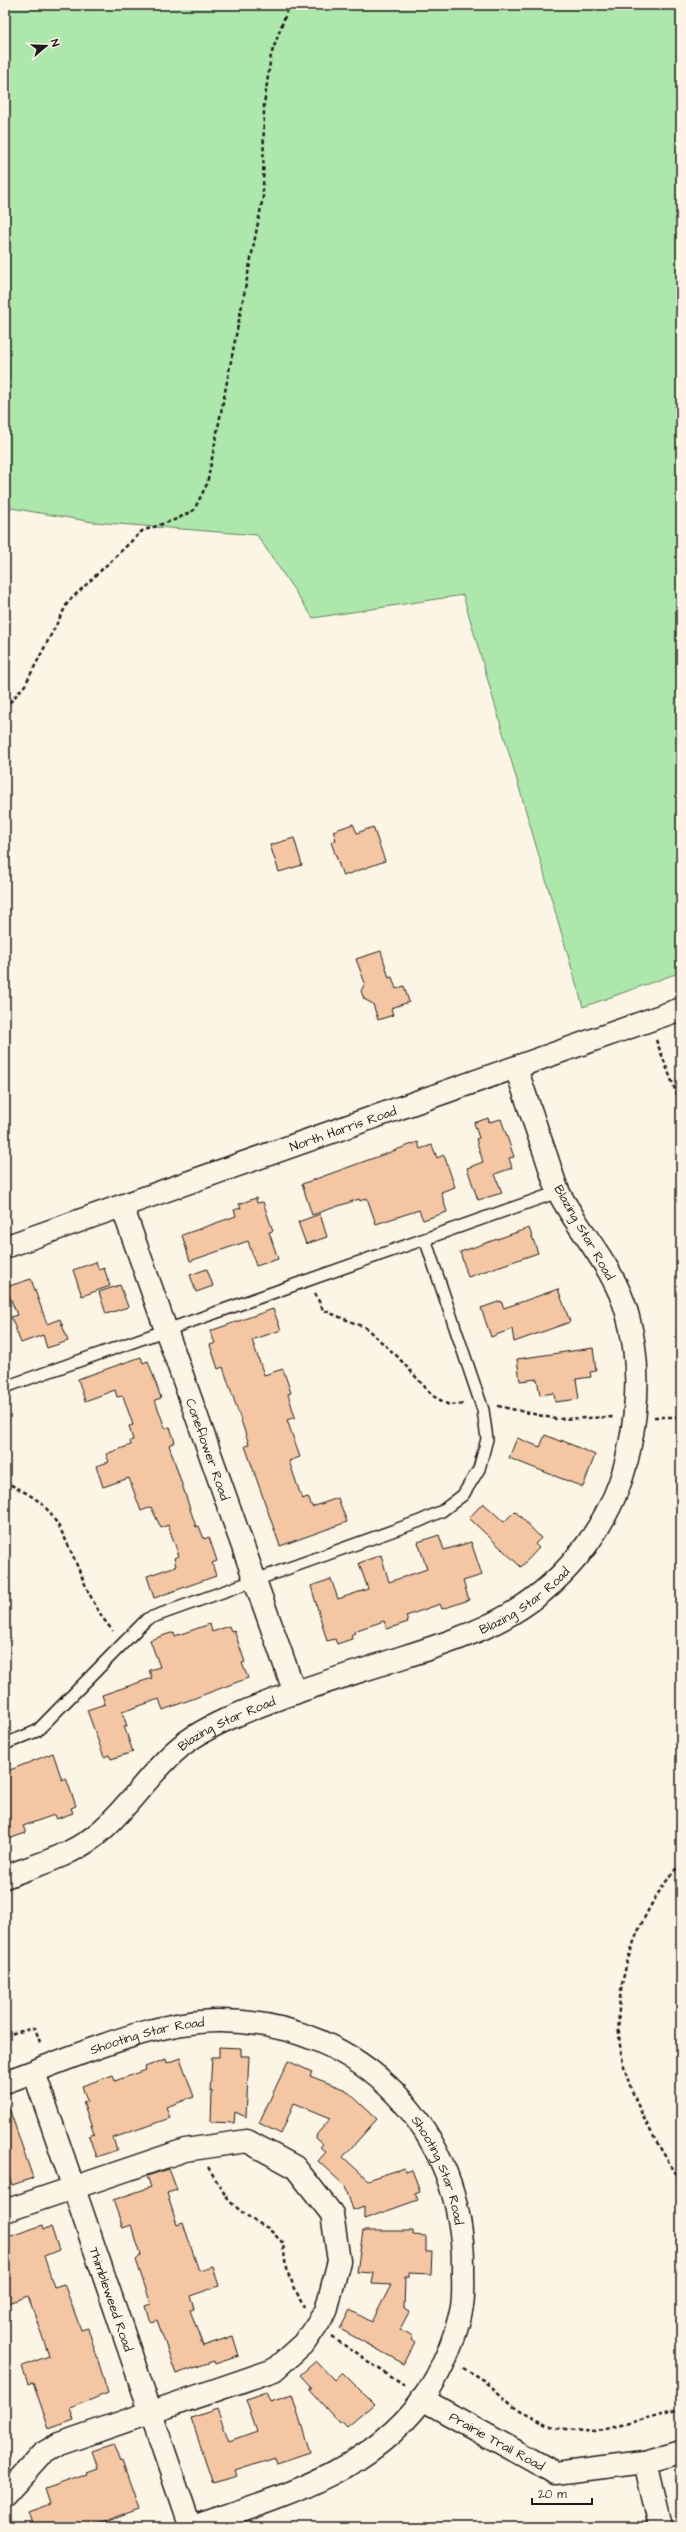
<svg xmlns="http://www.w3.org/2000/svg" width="686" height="2532" font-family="'Architects Daughter',sans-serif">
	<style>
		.green { fill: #aee7ab; stroke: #658264 }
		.building { fill: #f4c6a4; stroke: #1c1c1c }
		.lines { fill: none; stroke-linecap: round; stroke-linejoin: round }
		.service-casing { stroke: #1c1c1c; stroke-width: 14 }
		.minor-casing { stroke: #1c1c1c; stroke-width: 25 }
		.path { stroke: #1c1c1c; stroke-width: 2.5; stroke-dasharray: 4 3; stroke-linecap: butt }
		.service { stroke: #fcf5e5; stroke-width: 11 }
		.minor { stroke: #fcf5e5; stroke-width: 22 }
		.labels { text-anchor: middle; stroke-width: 4; stroke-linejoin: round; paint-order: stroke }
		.street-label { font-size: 13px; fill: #1c1c1c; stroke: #fcf5e5 }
	</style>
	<rect width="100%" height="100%" fill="#fcf5e5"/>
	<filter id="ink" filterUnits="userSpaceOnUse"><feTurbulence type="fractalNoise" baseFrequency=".025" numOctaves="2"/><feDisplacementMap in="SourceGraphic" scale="8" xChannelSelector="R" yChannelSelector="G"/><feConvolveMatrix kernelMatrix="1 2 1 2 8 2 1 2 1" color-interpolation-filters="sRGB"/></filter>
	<g filter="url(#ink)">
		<path class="green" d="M5,5H681V972L583,1007L463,595L313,618L257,535L93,522L5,507Z"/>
		<path class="building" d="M353,824L357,833L373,827L385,861L343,876L331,842L336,840L333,831Z
			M294,838L302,865L279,872L270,845Z
			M381,951L389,978L392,977L396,989L404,986L409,1002L391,1008L393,1015L378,1020L373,1004L364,999L361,991L365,983L356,959Z
			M488,1118L489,1122L501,1119L514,1157L509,1158L512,1168L495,1174L502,1193L478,1200L467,1168L483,1162L476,1139L479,1138L474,1123Z
			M418,1142L420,1149L432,1145L437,1158L444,1155L455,1187L441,1192L447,1212L423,1220L419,1210L376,1224L367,1198L360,1201L359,1199L312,1215L302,1184Z
			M256,1198L257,1203L263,1202L273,1231L269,1232L278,1259L256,1266L248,1241L190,1261L182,1235L236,1216L234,1210L241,1208L239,1204Z
			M320,1214L327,1237L306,1244L298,1222Z
			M529,1228L538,1253L468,1277L460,1252Z
			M96,1262L99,1270L104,1268L110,1286L82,1296L73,1270Z
			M207,1269L213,1286L196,1292L190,1275Z
			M31,1279L47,1324L60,1319L68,1341L47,1348L43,1335L21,1343L11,1317L17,1315L6,1287Z
			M120,1285L128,1307L106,1314L99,1292Z
			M558,1289L570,1322L514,1342L512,1329L491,1337L481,1308L501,1301L504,1308Z
			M273,1309L281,1330L252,1340L264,1375L283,1369L291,1393L288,1394L295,1417L287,1420L300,1457L289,1461L302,1499L308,1497L312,1507L338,1498L347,1522L280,1546L245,1446L249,1444L223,1367L218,1369L210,1345L215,1343L210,1331Z
			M593,1348L596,1371L590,1372L591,1377L576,1379L579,1399L555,1402L554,1393L540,1395L537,1379L520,1381L517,1359Z
			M141,1357L143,1363L148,1361L161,1398L155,1400L165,1428L170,1427L175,1442L169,1445L196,1527L199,1526L204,1539L209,1537L217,1561L212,1563L216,1576L154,1598L147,1576L176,1566L174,1558L179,1556L168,1525L161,1528L151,1507L141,1511L129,1478L103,1487L96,1466L109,1462L106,1454L131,1445L130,1441L133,1440L129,1426L133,1425L123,1396L117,1397L115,1390L85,1401L78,1379Z
			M545,1435L562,1442L561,1440L595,1455L583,1487L509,1458L517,1438L540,1447Z
			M483,1503L504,1522L515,1511L541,1538L535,1544L539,1548L521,1567L469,1518Z
			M439,1535L444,1550L471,1542L482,1575L463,1581L469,1600L442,1609L440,1604L406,1616L408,1622L387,1629L384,1621L354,1631L355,1633L351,1635L352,1639L337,1644L335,1639L327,1641L311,1586L331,1579L338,1599L368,1589L359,1563L381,1555L389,1582L427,1569L418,1542Z
			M210,1624L212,1632L229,1626L231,1631L234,1630L245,1662L242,1663L248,1678L163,1710L159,1699L122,1712L127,1726H124L133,1752L111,1759L109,1755L104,1757L87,1710L105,1704L102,1695L152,1678L149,1670L160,1667L150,1640L174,1632L175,1636Z
			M53,1753L62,1780L66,1778L76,1806L71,1808L73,1813L56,1819L54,1815L23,1826L26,1833L5,1840V1772Z
			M219,2047L241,2048V2056H249L246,2117L235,2112L234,2123L211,2122L212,2091L210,2092L212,2057H219Z
			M180,2058L194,2097L166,2107L170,2118L113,2138L117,2150L96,2157L89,2136L94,2134L83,2102L87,2101L82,2086L113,2075L115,2081L146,2070L145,2067L166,2059L167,2063Z
			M288,2061L312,2072L310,2076L346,2090L377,2119L343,2157L368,2180L404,2168L406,2172L412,2170L420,2191L415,2193L418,2200L364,2219V2206L353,2210L345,2186L318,2161L326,2152L320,2147L323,2144L316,2138L317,2134L331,2118L294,2103L281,2134L259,2123Z
			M8,2105L33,2178L12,2185L5,2164V2106Z
			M169,2169L177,2190L167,2193L177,2225L183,2223L199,2271L213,2267L219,2286L190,2296L194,2309L190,2310L203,2346L233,2336L239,2356L215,2364L214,2361L176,2374L157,2320L150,2322L145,2306L151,2304L136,2260L141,2255L131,2225L123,2228L113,2200L151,2187L147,2176Z
			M43,2225L44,2229L51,2227L59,2250L44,2256L54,2287L64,2284L81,2330L88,2328L108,2393L70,2408L74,2420L49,2429L33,2382L28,2384L22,2366L49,2356L37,2321L28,2296L5,2304V2238Z
			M363,2231H413V2235L426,2236V2252H432L431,2274L409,2273V2277H405L404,2309L409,2312L400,2329L413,2336L411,2340L415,2343L404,2364L340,2329L350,2310L372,2322L391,2285L372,2284L374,2273L357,2272Z
			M316,2361L334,2380L342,2372L374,2404L347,2427L342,2422L340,2424L309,2389L312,2388L300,2375Z
			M266,2392L270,2402L292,2395L310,2452L277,2463L275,2458L235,2471L237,2476L213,2483L191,2418L217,2409L229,2441L257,2431L246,2399Z
			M113,2444L120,2462L122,2461L139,2510L91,2527H33L28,2512L50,2504L45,2489L88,2474L87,2472L98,2468L92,2451Z"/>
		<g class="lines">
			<defs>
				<path id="service" d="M5,1387L558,1192
					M5,1744L37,1731L147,1619L420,1521L442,1511L463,1495L479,1469L487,1439L483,1410L425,1239"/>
				<g id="minor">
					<path id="s1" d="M122,1206L295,1693"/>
					<path id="s2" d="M5,1247L681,1009"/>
					<path id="s3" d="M5,1877C38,1864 75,1855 102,1830C130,1805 151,1771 180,1747C195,1734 214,1725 232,1717C287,1693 346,1676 403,1657C438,1646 476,1634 509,1615C569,1580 615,1519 629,1450C639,1403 640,1359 627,1313C613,1265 581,1235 559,1193C553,1181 550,1166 545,1153C535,1125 526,1097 516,1068"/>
					<path id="s4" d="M34,2072L190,2527"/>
					<path id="s5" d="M5,2082C70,2059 151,2020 221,2021C362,2022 465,2131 463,2270C463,2282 464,2295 462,2306C456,2338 441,2374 422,2400C366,2475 277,2498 193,2527"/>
					<path d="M5,2211L185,2150L247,2141L295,2167L332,2214L339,2261L326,2311L305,2342L274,2370L59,2444L42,2454L5,2495"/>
					<path id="s6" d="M422,2399L555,2473L645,2462L681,2452"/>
					<path d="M645,2462L660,2527"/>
				</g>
			</defs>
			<use href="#service" class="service-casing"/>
			<use href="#minor" class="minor-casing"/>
			<path class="path" d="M5,708L25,685L68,602L142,531L177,519L194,510L207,484L263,197L264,105L271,55L289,5
				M656,1040L681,1105
				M315,1293L323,1310L366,1328L397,1356L433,1396L449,1405L465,1404
				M498,1406L556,1419L613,1417
				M654,1417H681
				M5,1481C17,1489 37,1497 46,1508C75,1543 82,1596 113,1631
				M681,1863C635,1915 606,1996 624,2066C634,2104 654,2139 675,2172L681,2178
				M5,2035L35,2028L41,2045
				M208,2167L229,2201L249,2218L268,2228L283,2243L286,2269L304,2308
				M332,2337L406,2387
				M463,2368L484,2380L514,2407L555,2428L594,2432L681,2409"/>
			<use href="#service" class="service"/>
			<use href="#minor" class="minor"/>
		</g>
	</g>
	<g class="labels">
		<g class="street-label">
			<text dy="5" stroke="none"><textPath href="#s2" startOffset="358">North Harris Road</textPath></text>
			<text transform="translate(585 1232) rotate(60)" y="5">Blazing Star Road</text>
			<text dy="5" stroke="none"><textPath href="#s1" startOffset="258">Coneflower Road</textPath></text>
			<text dy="5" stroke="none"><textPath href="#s3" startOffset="599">Blazing Star Road</textPath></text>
			<text dy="5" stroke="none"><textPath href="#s3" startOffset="275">Blazing Star Road</textPath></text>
			<text dy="5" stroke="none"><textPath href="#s5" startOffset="150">Shooting Star Road</textPath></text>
			<text dy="5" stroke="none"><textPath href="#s5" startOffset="509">Shooting Star Road</textPath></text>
			<text dy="5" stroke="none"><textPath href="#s4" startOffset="240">Thimbleweed Road</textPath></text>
			<text dy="5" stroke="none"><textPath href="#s6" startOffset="86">Prairie Trail Road</textPath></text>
		</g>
	</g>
	<rect width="686" height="2532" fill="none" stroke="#fcf5e5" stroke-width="20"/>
	<rect x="10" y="10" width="666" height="2512" fill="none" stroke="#1c1c1c" stroke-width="1.5" filter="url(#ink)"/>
	<g transform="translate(46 46) rotate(71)" stroke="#fcf5e5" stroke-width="3" paint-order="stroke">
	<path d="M0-3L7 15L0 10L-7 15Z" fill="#1c1c1c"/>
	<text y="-6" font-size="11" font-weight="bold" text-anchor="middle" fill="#1c1c1c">N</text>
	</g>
	<path d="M532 2498v6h60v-6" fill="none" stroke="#1c1c1c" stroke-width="2"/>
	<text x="538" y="2498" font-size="12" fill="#1c1c1c" stroke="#fcf5e5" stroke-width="3" paint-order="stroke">20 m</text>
</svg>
